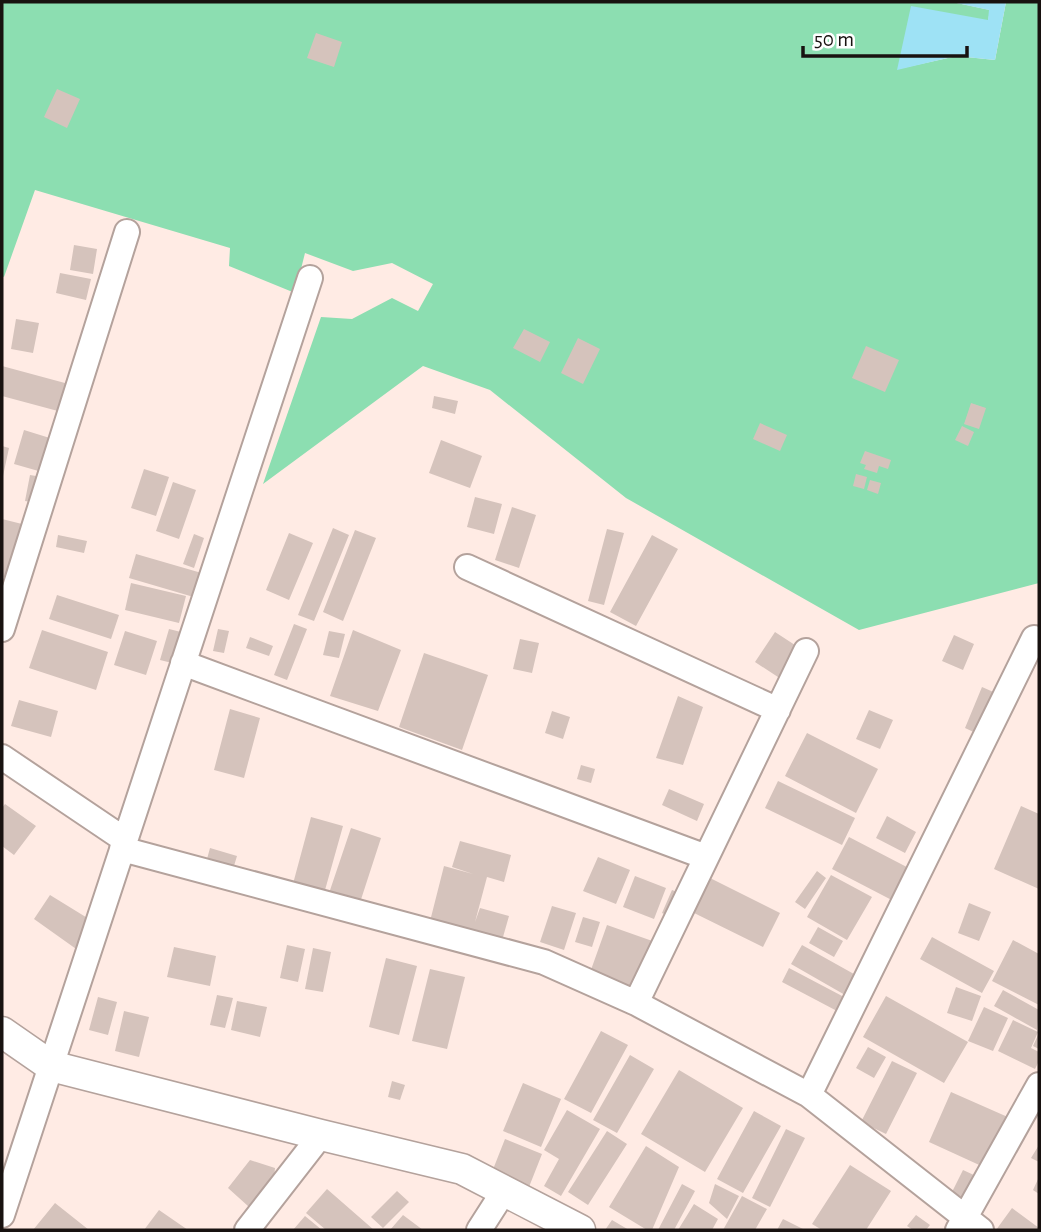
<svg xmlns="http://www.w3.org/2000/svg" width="1041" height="1232" font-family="'Alegreya Sans',sans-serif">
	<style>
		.green { fill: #8cdeb1 }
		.water { fill: #9ee2f5 }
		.building { fill: #d5c3bc }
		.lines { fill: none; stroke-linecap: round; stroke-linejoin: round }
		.minor-casing { stroke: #b4a29c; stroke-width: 28 }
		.tertiary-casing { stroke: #b4a29c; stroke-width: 33 }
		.minor { stroke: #fff; stroke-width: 24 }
		.tertiary { stroke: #fff; stroke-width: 30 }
	</style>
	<rect width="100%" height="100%" fill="#ffebe4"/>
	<path class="green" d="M2,2H952L990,10L988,21L898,69L957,56L995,60L1006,2H1039V583L859,630L626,498L490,390L423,366L263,484L321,317L352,319L392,298L418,311L433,284L392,263L353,271L305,253L295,293L229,266L230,248L35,190L4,277L2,276Z"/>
	<path class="water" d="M952,2H1006L995,60L956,56L897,70L911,6L988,20L989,10Z"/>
	<path class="building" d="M316,33L342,42L334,67L307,58Z
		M57,89L80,99L67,128L44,117Z
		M74,245L97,249L93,274L70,270Z
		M60,273L91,279L86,300L56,293Z
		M16,319L39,323L33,353L11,349Z
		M524,329L550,342L540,362L513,348Z
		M578,338L600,349L583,384L561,373Z
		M866,346L899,360L885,392L852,378Z
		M2,366L76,386L69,414L2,396Z
		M434,396L458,401L455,414L432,408Z
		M971,403L986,408L979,429L964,424Z
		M760,423L787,435L780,451L753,439Z
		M962,426L974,432L968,446L955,440Z
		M24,430L53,439L42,472L14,464Z
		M441,440L482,456L470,488L429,473Z
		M2,446L9,448L3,476H2Z
		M865,451L891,460L888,469L879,466L877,473L864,469L866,465L860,463Z
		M144,469L169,477L156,516L131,508Z
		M856,474L867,477L864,489L853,486Z
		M30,475L54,479L50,505L25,501Z
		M870,480L881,483L878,494L867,490Z
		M173,482L196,490L179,539L156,531Z
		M475,497L502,504L494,534L467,527Z
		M512,507L536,515L519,568L495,560Z
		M2,519L34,527L20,581L2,577Z
		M333,528L349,535L314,621L298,615Z
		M607,529L624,533L604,605L588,601Z
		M355,530L376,538L343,621L323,612Z
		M289,533L313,543L289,600L266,590Z
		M194,534L204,538L194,568L183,564Z
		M58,535L87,541L84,553L56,547Z
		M652,535L678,549L636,626L610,612Z
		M136,554L205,574L197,598L129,578Z
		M131,583L186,596L179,623L125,610Z
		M57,595L119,615L111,639L49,619Z
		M294,624L307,629L287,680L274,675Z
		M169,629L185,633L176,664L160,660Z
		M218,629L229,631L224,653L213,651Z
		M42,630L108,652L96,690L29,668Z
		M353,630L401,650L378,711L330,696Z
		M125,631L157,641L146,675L114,665Z
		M329,631L345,634L339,658L323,655Z
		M775,632L801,649L781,679L755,662Z
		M954,635L974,644L963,670L942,661Z
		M250,637L273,646L269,656L246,648Z
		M520,639L539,643L532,673L513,669Z
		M424,653L488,675L462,750L399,727Z
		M982,687L998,694L980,735L965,728Z
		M678,696L703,707L683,765L656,758Z
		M19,700L58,711L51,737L11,726Z
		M230,709L260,718L244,778L214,770Z
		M869,710L893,720L880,749L856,739Z
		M552,711L570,717L563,739L545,733Z
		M807,733L878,769L856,813L785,776Z
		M581,765L595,769L591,783L577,779Z
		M778,781L855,818L842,845L765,808Z
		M669,789L704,804L697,821L662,805Z
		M5,804L36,826L14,855L2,846V808Z
		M1021,806L1039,814V889L994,869Z
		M887,816L916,832L905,853L876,838Z
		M311,817L343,826L318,915L287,906Z
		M351,828L381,838L354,921L323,911Z
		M849,837L926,877L909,909L832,869Z
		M460,841L511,855L504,882L487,877L475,922L480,908L509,916L497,958L426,937L444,866L473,874L452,867Z
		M210,848L237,856L227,889L201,881Z
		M598,857L630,870L616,904L583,891Z
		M817,871L826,878L805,909L795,902Z
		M831,875L872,897L847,940L807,917Z
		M635,876L666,888L654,919L623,907Z
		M706,876L780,913L763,947L688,910Z
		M672,890L687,896L677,920L662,913Z
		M50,895L89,919L79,951L34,919Z
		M969,903L991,912L979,941L958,933Z
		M552,906L576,913L564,950L540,942Z
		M583,917L600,922L592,947L575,942Z
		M607,925L658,943L638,999L587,981Z
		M818,927L843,941L834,957L809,943Z
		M932,937L994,971L982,993L920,959Z
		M1013,940L1039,954V1005L992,981Z
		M287,945L305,949L298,982L280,978Z
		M802,945L870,983L859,1003L791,964Z
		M174,947L216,956L210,986L167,977Z
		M313,948L331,952L323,992L305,989Z
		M386,958L417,966L399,1035L369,1027Z
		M789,968L844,997L837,1011L782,982Z
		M430,969L465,977L447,1049L412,1041Z
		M956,987L981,996L972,1021L947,1013Z
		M1003,990L1039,1010L1037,1030L994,1006Z
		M217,995L233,998L225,1028L210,1025Z
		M886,996L968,1042L944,1083L863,1037Z
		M98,997L117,1002L108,1035L89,1030Z
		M237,1001L267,1007L260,1037L231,1030Z
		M984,1007L1008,1018L993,1051L968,1041Z
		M124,1011L149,1017L139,1057L115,1051Z
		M1013,1020L1038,1032L1031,1048L1039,1052V1061L1035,1069L998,1051Z
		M601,1031L628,1045L591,1113L564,1099Z
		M1039,1033V1049L1033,1046Z
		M868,1047L886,1057L874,1078L856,1068Z
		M630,1055L654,1069L617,1133L593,1120Z
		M892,1061L917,1073L886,1134L861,1122Z
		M679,1070L743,1108L705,1172L641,1134Z
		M392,1081L405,1085L400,1100L388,1097Z
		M523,1083L561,1099L541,1147L503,1131Z
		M951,1092L1010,1118L988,1169L929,1142Z
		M567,1110L600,1129L561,1196L544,1186L559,1159L544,1150Z
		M754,1111L781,1126L743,1193L717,1179Z
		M786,1129L805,1138L770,1207L752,1198Z
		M607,1131L627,1144L588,1205L568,1192Z
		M505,1139L542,1154L527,1192L490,1177Z
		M1039,1145V1162L1031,1158Z
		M646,1146L679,1167L652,1230H647L609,1207Z
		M250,1160L275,1168L273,1191L258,1215L228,1188Z
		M850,1165L891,1191L866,1230H822L812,1224Z
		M963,1170L976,1176L966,1199L952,1192Z
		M1039,1177V1194L1033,1190Z
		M682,1184L695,1191L674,1230H658Z
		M715,1184L739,1196L727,1219L709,1203Z
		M327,1189L374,1230H326L306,1213Z
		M397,1191L409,1202L383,1228L371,1217Z
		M742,1196L767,1209L755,1230H723Z
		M55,1203L89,1230H33Z
		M694,1204L718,1219L712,1230H678Z
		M1012,1208L1039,1228V1230H996Z
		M159,1210L188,1230H144Z
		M403,1215L423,1230H390Z
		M916,1215L930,1225L926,1230H913L907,1226Z
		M305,1216L322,1230H293Z
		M783,1219L805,1230H777Z
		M612,1220L629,1230H605Z"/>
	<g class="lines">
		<defs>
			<path id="minor" d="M467,567L778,710
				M2,629L127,232
				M183,663L706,857
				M2,757L125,840
				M122,849L544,962L636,1003L809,1095L981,1230
				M636,1003L806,651
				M809,1095L1034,638
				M2,1215L310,278
				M247,1230L321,1135
				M479,1230L504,1191
				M958,1230L1039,1085"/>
			<path id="tertiary" d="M2,1032L51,1066L321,1135L462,1169L580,1230"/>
		</defs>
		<use href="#minor" class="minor-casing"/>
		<use href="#tertiary" class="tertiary-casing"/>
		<use href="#minor" class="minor"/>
		<use href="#tertiary" class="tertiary"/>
	</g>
	<rect width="1041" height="1232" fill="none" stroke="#181210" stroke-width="7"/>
	<path d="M803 46v10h164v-10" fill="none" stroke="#181210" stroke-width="3.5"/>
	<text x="814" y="46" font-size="21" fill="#181210" stroke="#ffffff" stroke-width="5" paint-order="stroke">50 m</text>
</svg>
